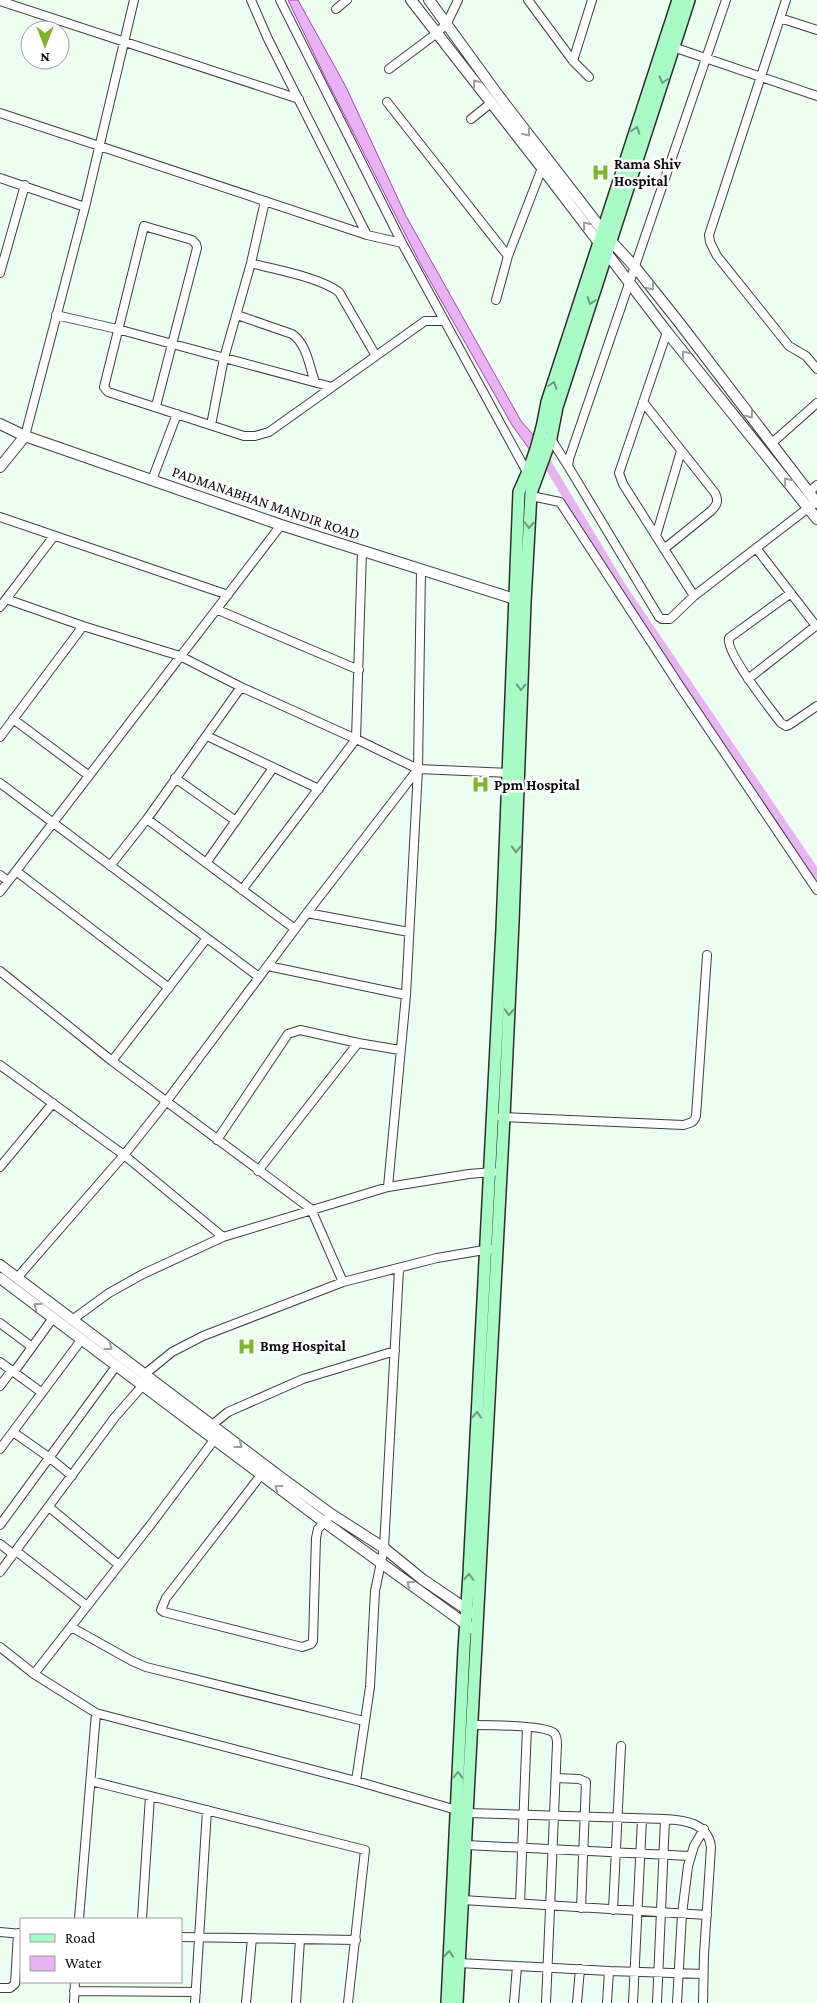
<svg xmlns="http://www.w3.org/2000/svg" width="817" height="2003" font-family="'Crimson Pro',serif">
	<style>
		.water { fill: #e7b3f3; stroke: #b13dc6 }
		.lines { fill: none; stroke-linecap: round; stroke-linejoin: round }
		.canal { stroke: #e7b3f3; stroke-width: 9 }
		.minor-casing { stroke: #3f3f3f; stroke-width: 10 }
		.tertiary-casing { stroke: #3f3f3f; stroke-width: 12 }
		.secondary-casing { stroke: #2e2e2e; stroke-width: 14 }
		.minor { stroke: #fff; stroke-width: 8 }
		.tertiary { stroke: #fff; stroke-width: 10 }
		.secondary { stroke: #a9fbc5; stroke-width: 11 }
		.oneway { stroke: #6a9b7b }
		.oneway2 { stroke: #9e9e9e }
		.labels { text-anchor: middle; stroke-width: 5; stroke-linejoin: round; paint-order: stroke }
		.poi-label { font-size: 15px; font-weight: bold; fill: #0c0c0c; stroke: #fff; text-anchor: start }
		.street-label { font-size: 15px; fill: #0c0c0c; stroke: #fff }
	</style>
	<rect width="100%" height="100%" fill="#ebfef0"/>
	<path class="water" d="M288,0H298L346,87L406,216L521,421L535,437L530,450L512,425L421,265L326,79Z"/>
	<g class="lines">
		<path class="canal" d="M541,453L623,589L817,875"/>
		<defs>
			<path id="minor" d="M251,0L268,39L367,235
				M528,0L573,61L589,77
				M726,0L569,459L568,466L659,617L662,619H670L694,596L812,505
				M786,0L709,235L710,242L717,256L789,346L806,356L817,369
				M0,1L299,99
				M336,9L347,0
				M780,18L817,30
				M670,46L817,96
				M573,61L592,0
				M389,69L437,33L447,23L458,0
				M387,102L508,256
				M0,113L367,235L402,243L280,0
				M471,119L491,103
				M0,178L85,207
				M402,243L528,474
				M251,263C276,270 319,277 339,292L376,356
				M0,273L25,185
				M496,300L508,256L542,168
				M56,315L117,329L332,387
				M237,315L292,334C307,344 309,366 315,382
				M667,332L619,473L623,484L694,596
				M643,402L715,493C719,501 717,505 711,511L664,549
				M156,406L197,248L196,244L192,240L144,226L104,387L108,392L244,436H255L269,432L425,321H444
				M211,425L224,358L251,263L265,201
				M25,436L85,207L134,0
				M549,436L568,466
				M772,443L817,403
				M152,480L177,414
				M808,493L817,485
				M531,496L560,502L681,688L817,890
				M0,517L228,595
				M656,536L681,451
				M756,548L816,626
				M791,593L729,638C725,652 771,710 781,723L786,726L789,725L817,706
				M6,599L83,626L180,656L241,687L356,739L418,769L512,773
				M0,607L54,536
				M218,610L359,670
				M748,679L817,625
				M13,719L88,775
				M207,736L319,789
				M0,737L83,626
				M175,778L236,821
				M0,783L259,977
				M147,819L295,929
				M206,863L273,768
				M110,866L147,819L241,687
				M16,871L169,988
				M0,875L8,881
				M242,890L356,739L362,551
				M0,892L281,525
				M307,913L409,932
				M268,966L406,995
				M0,971L112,1061L311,1209L343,1282
				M112,1061L207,938
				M0,1065L124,1155L223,1237
				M501,1117L683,1125C690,1123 694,1123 696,1116L707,955
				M217,1140L288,1034L300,1030L358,1043L400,1050
				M0,1167L53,1103
				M258,1171L358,1043
				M388,1187L406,995L418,769L421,570
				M17,1278L124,1155L166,1102L307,913L418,769
				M72,1320L109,1293L143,1274L223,1237L388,1187L469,1174L493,1172
				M0,1323L32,1347
				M0,1362L41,1392
				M14,1372L53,1318
				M145,1374L172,1352L203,1336L343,1282L437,1258L490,1249
				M0,1386L12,1370
				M212,1425L228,1412L303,1379L395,1351
				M13,1432L50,1458L72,1476
				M0,1449L82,1339
				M261,1475L166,1598L161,1610L164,1612L302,1647L311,1644L313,1641L316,1538L318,1529L327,1519
				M49,1507L119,1565
				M0,1525L117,1365
				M0,1544L13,1554
				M16,1551L87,1606
				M0,1572L115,1417L144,1384
				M71,1627L132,1661L146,1667L364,1721
				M0,1647L34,1674L96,1713L356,1781L467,1813L665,1819C685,1820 708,1823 711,1847L704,1955L703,2003
				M34,1674L152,1523L217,1436
				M472,1725C486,1725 545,1725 554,1733C557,1736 557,1740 557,1744L546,2003
				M556,1778L579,1779L586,1782L581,1908
				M91,1781L365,1850L348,2003
				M356,1781L370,1687L375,1591L384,1548L399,1269
				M466,1845L690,1856
				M463,1900L707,1915
				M520,1904L527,1727
				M613,1910L621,1746
				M79,1919L96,1713
				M142,1919L150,1796
				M0,1932L21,1934
				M181,1937L356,1940
				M459,1963L609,1971L703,1974
				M0,1988H10L15,1984L18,1933
				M74,1991L196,1992
				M74,2003L75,1982
				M195,2003L207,1810
				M246,2003L252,1938
				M296,2003L300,1939
				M514,2003L517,1966
				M577,2003L580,1969
				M607,2003L609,1971
				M633,2003L642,1819
				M657,2003L665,1819
				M677,2003L682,1914L688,1866L694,1846L704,1829"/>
			<path id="tertiary" d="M411,0L542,168L667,332L817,519
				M429,0L498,95L610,240L635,267L678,321L817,503
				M0,424L25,436L281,525L521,601
				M0,467L25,436
				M0,1265L279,1476L331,1514L384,1548L422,1579L472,1613
				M0,1278L316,1516L471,1628"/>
			<path id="secondary" d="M447,2003L464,1649L469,1574L502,929L519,492C533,463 542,434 547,402L678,0
				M457,2003L504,1117L513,922L525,602L531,493L551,438L557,407L689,0"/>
		</defs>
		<use href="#minor" class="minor-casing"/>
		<use href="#tertiary" class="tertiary-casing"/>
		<use href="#secondary" class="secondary-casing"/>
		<use href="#minor" class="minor"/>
		<use href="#tertiary" class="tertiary"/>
		<use href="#secondary" class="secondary"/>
	</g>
	<defs><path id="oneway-chevron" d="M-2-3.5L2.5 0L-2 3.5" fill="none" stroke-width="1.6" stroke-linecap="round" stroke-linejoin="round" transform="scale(1.25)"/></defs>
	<g class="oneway">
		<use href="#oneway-chevron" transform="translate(663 80) rotate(108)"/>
		<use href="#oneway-chevron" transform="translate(636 130) rotate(-72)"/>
		<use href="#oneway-chevron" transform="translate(591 301) rotate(108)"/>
		<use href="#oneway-chevron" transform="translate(553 385) rotate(-72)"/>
		<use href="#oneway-chevron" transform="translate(529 525) rotate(93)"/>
		<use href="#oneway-chevron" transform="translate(521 687) rotate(92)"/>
		<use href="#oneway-chevron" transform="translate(516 849) rotate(92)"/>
		<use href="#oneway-chevron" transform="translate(509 1012) rotate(93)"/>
		<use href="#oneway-chevron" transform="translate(477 1415) rotate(-87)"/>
		<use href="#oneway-chevron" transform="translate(469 1577) rotate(-86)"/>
		<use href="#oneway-chevron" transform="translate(458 1775) rotate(-88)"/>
		<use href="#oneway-chevron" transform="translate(449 1954) rotate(-87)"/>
	</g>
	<g class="oneway2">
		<use href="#oneway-chevron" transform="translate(476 83) rotate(-128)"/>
		<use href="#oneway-chevron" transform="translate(527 133) rotate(52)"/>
		<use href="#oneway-chevron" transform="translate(586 225) rotate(-128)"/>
		<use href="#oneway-chevron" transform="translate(651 287) rotate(52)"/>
		<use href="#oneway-chevron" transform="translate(685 354) rotate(-129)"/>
		<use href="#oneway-chevron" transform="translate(750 415) rotate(53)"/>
		<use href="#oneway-chevron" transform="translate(787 481) rotate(-129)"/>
		<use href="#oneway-chevron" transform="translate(37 1306) rotate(-143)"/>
		<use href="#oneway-chevron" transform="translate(109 1347) rotate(37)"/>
		<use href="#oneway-chevron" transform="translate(239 1445) rotate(37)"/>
		<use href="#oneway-chevron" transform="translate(278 1488) rotate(-143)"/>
		<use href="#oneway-chevron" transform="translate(410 1584) rotate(-144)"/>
	</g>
	<defs>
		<symbol id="hospital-bare" viewBox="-9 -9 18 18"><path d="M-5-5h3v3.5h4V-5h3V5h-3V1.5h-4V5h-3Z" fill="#7eb52b" stroke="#fff" stroke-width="2.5" paint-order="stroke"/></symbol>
	</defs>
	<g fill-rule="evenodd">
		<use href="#hospital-bare" x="588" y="160" width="25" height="25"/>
		<use href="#hospital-bare" x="468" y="772" width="25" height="25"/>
		<use href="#hospital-bare" x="234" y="1334" width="25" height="25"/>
	</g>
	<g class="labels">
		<g class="poi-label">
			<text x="614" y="169">Rama Shiv<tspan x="614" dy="17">Hospital</tspan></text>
			<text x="494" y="790">Ppm Hospital</text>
			<text x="260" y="1351">Bmg Hospital</text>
		</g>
		<g class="street-label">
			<text transform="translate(266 503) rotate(19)" y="5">PADMANABHAN MANDIR ROAD</text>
		</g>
	</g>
	<rect x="20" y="1918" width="162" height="65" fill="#ffffff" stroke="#9e9e9e"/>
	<rect x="30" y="1934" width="25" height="8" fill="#a9fbc5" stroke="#9e9e9e"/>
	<text x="65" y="1943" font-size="15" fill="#0c0c0c">Road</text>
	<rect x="30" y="1956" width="25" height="15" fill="#e7b3f3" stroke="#9e9e9e"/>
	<text x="65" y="1968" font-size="15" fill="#0c0c0c">Water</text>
	<g transform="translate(45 45) rotate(180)"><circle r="24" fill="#ffffff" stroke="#9e9e9e"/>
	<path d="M0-4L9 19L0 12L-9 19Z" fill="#7eb52b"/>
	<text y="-8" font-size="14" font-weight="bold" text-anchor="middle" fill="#0c0c0c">N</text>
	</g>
</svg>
